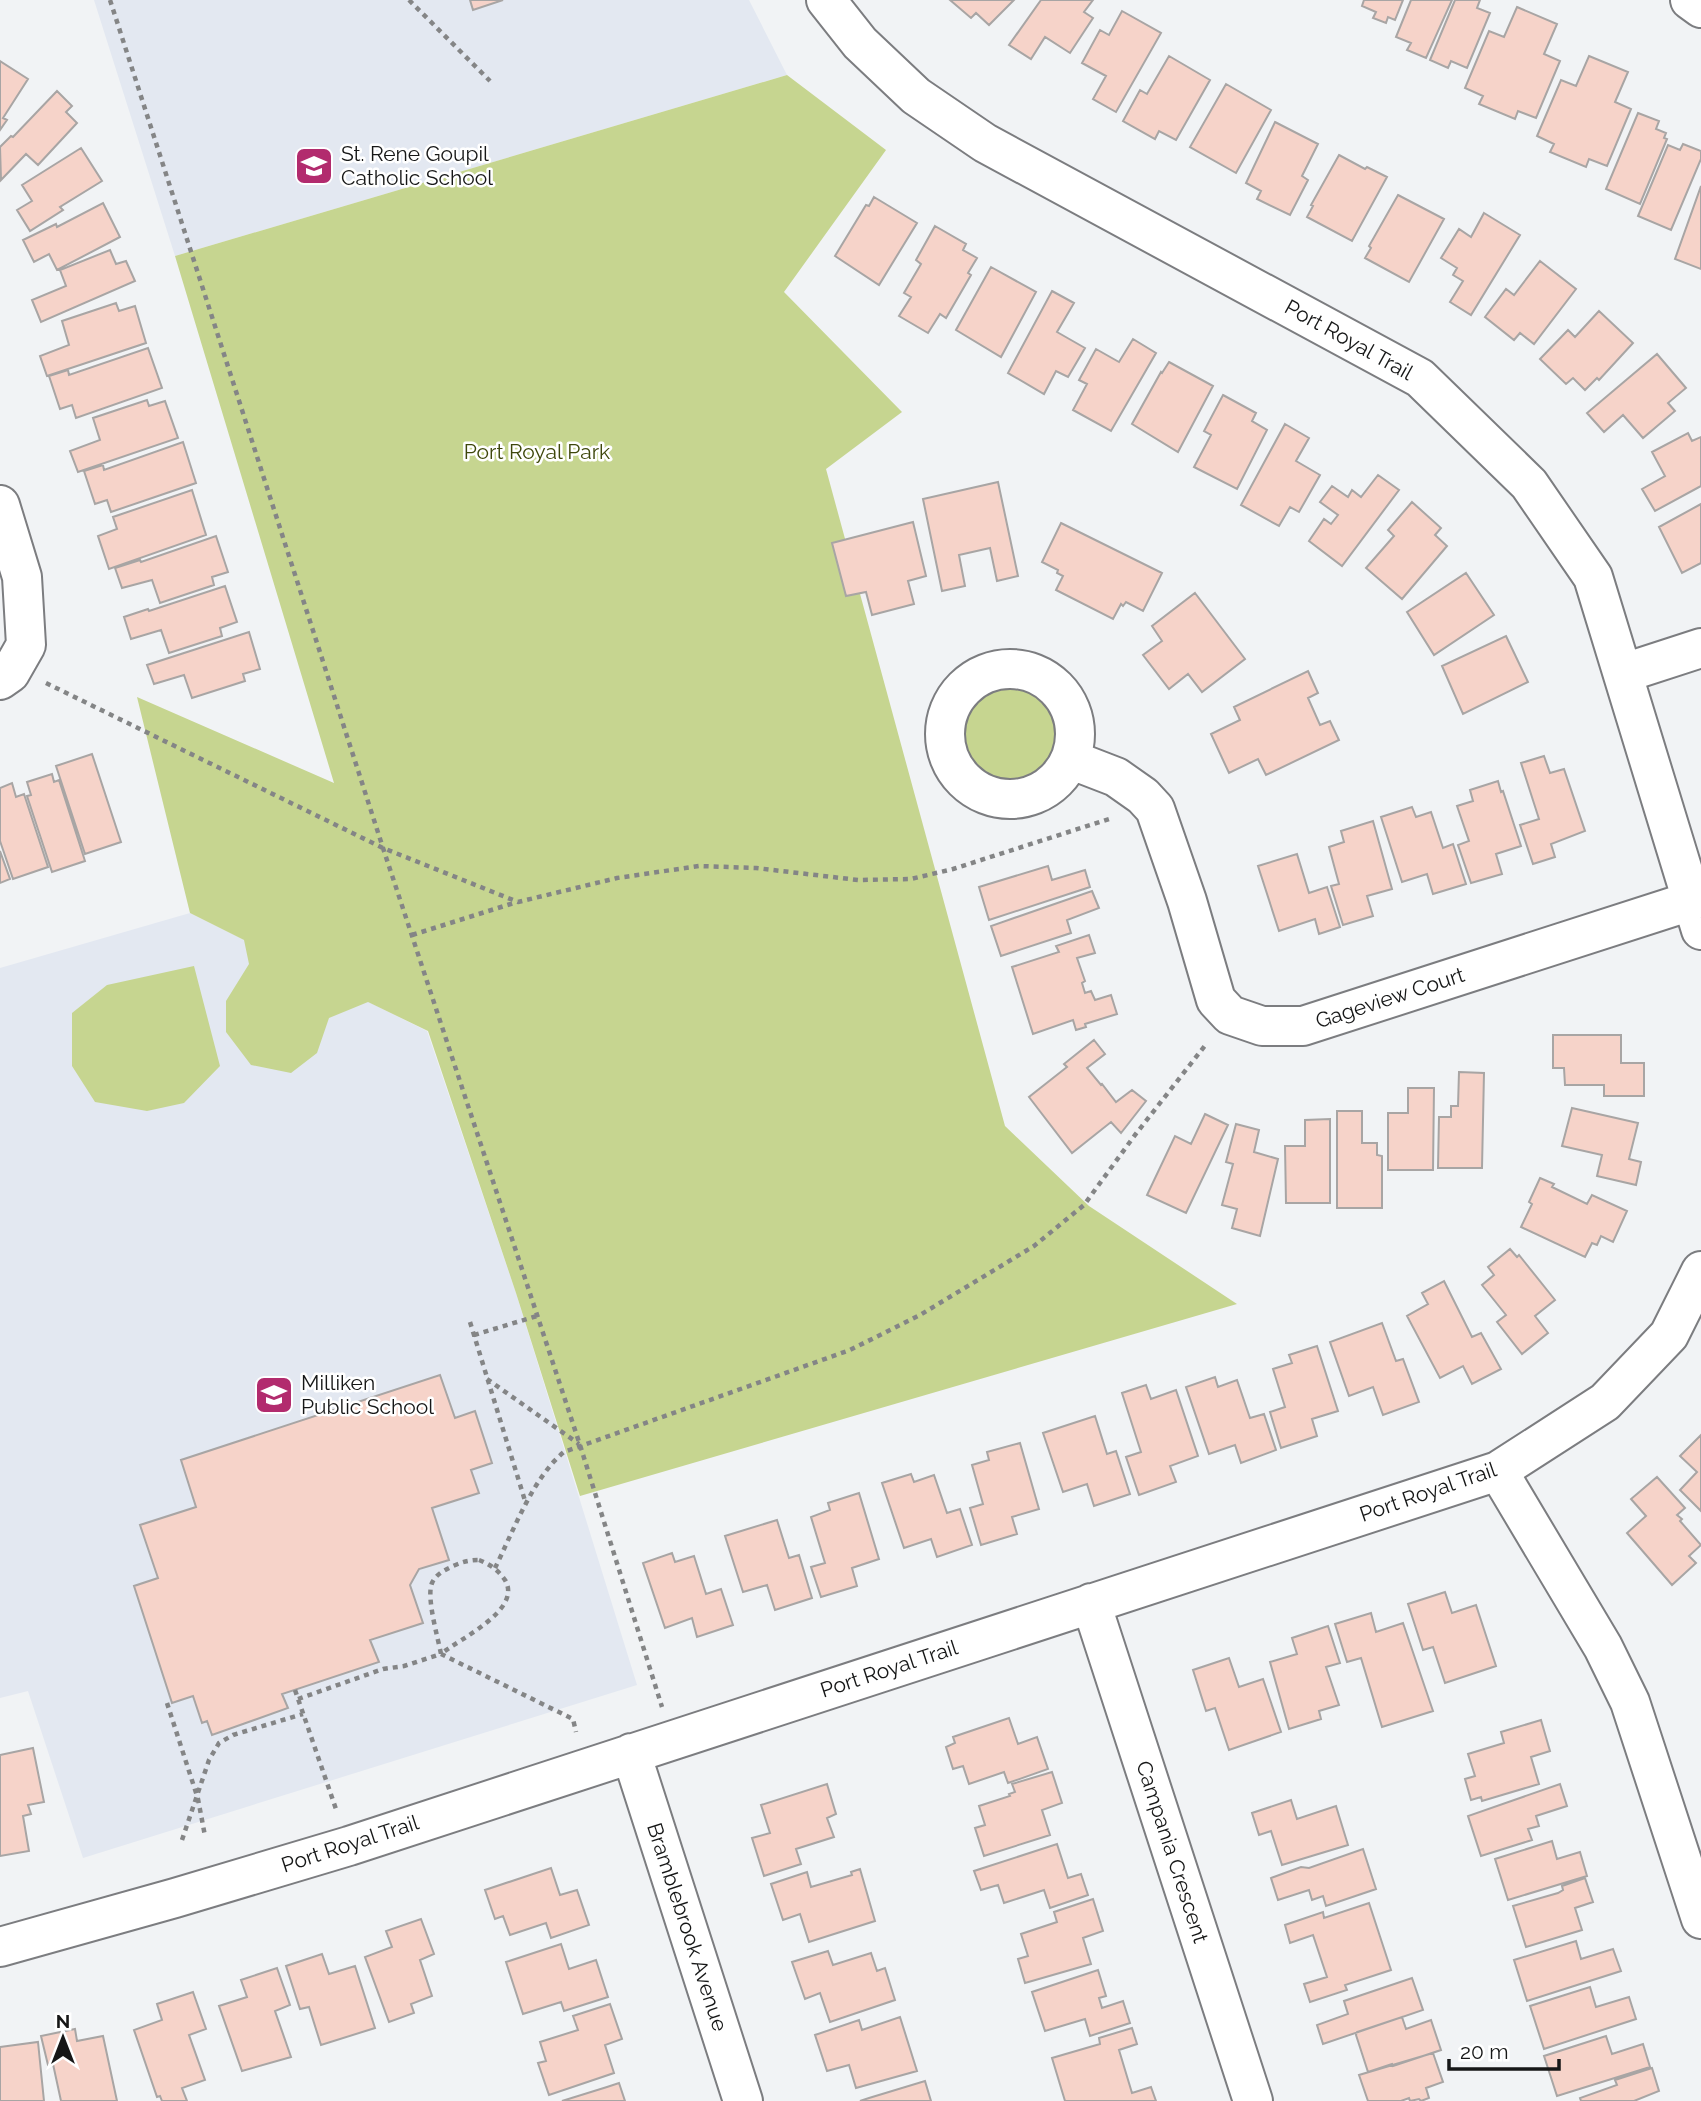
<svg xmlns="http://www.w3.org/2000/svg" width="1701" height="2101" font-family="Raleway,sans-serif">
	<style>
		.built { fill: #e3e8f1 }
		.green { fill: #c6d590 }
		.building { fill: #f6d3c9; stroke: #a8a5a4; stroke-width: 2 }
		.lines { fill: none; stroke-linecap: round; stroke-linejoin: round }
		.minor-casing { stroke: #7c7d80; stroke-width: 42 }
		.path { stroke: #848586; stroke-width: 4.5; stroke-dasharray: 5 5; stroke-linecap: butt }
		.minor { stroke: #fff; stroke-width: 38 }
		.labels { text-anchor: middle; stroke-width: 5; stroke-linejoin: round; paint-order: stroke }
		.poi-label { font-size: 21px; fill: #161717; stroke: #fff; text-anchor: start }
		.street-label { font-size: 21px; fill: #161717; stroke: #fff }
		.park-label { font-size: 21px; fill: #3e470b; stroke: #fff }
	</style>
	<rect width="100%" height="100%" fill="#f1f3f5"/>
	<path class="built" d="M94,0H749L787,75L175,256Z
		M190,913L427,1031L516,1293L637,1685L83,1858L28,1691L0,1698V968Z"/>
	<path class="green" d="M787,75L886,150L784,292L902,412L826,469L1005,1126L1089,1206L1237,1304L580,1496L516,1293L428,1031L368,1002L329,1018L317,1053L291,1073L251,1065L226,1032V1001L249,964L244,940L190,913L137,697L334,783L175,256Z
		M962 734a47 47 0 1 1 94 0a47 47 0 1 1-94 0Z
		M194,966L220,1066L184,1103L147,1111L95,1102L72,1066V1013L107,985Z"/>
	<path class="building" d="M470,0H503L473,10Z
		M950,0H1014L989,25L976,13L971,18Z
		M1041,0H1093L1084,12L1093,18L1070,53L1045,37L1031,59L1009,45Z
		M1364,0H1403L1395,20L1388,17L1386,23L1373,18L1376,12L1362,6Z
		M1411,0H1452L1426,58L1407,50L1411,43L1396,37Z
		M1455,0H1480L1477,8L1490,13L1467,68L1451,61L1448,68L1430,60Z
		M1517,7L1557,24L1544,54L1560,61L1536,118L1518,111L1515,119L1479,104L1483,96L1465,88L1489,31L1504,37Z
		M1122,11L1161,33L1116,112L1093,99L1106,76L1082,63L1100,30L1109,35Z
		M1169,56L1210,80L1176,140L1159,131L1155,139L1123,121L1140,90L1147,94Z
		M1589,56L1628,72L1615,102L1631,109L1607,166L1589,159L1586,167L1550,152L1554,144L1537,136L1561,80L1576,86Z
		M0,61L28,79L3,118L7,120L0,130Z
		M1226,84L1271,110L1236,173L1190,147Z
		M57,91L72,106L66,112L77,123L38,165L26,154L1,180L0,147L11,136L13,137Z
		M1638,113L1659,121L1656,129L1666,133L1664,138L1667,139L1640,204L1606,189Z
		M1275,122L1318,144L1302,176L1308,180L1290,215L1257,199L1261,191L1246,183Z
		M1683,144L1701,151V159L1671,230L1638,216L1668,145L1680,150Z
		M81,148L102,181L60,207L63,210L30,231L17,210L32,201L22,185Z
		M1339,155L1365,169L1367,167L1387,177L1352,241L1307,217L1313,206L1311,205Z
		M1701,186V269L1675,259Z
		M1398,195L1444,219L1409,282L1365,258L1371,248L1369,246Z
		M874,197L917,223L879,285L835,256L866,205L869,206Z
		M103,203L120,237L57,270L49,254L34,262L23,240L56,224L57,227Z
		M1484,213L1520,235L1471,315L1450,302L1463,281L1453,275L1457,268L1441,258L1459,229L1471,237Z
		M935,226L966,244L963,250L977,258L968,273L971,275L946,318L940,314L928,333L899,316L911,297L904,293L921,264L916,260Z
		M110,250L116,264L126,261L135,281L41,322L32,300L66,286L60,270Z
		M1540,261L1576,289L1534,344L1520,333L1514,340L1485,317L1506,289L1514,295Z
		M991,267L1036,292L1001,357L956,330Z
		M1052,291L1074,303L1057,332L1085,348L1068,377L1056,371L1044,394L1008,373Z
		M116,303L119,311L135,306L146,343L47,376L40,356L69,345L62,321Z
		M1599,311L1633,343L1599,380L1597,378L1585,390L1573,378L1566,384L1540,359L1568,330L1575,337Z
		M1133,339L1156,353L1111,431L1073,410L1087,384L1079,380L1096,349L1119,362Z
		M148,348L162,388L76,418L72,405L60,409L49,376L68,370L69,375Z
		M1657,354L1686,388L1668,403L1675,411L1643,438L1623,415L1604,432L1587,413Z
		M1169,362L1213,386L1178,452L1132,424L1161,372L1162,373Z
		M1223,395L1256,413L1252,421L1267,430L1237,489L1194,467L1211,435L1204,431Z
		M147,400L149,406L165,401L178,438L78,472L70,451L100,440L93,418Z
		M1285,424L1309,438L1296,461L1320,475L1299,512L1290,507L1279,526L1241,505Z
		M1688,433L1692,441L1701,437V486L1655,511L1642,489L1665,476L1652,452Z
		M183,442L196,483L111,512L107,500L95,504L84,471L103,465L104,470Z
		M1378,475L1399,490L1342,566L1309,541L1324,519L1331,524L1338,515L1320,502L1332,486L1348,497L1352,490L1361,497Z
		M998,482L1018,576L997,581L990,548L959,555L965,586L942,591L923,499Z
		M192,490L206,535L109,569L98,536L117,529L113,517Z
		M1412,502L1441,528L1435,535L1447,546L1402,599L1366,568L1394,536L1388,530Z
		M1701,504V563L1682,573L1659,527Z
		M913,522L926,576L908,581L914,604L872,615L866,592L846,596L832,543Z
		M1061,523L1162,573L1143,611L1126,602L1123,606L1121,604L1113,619L1056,590L1063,576L1057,573L1058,570L1042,562Z
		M216,536L228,572L212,577L214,585L160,603L152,580L122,588L115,568L140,560L141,562Z
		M1466,573L1494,615L1434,655L1407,612Z
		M225,586L237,622L220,628L222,636L169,653L161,630L131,639L124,617L148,609L149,611Z
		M1195,593L1245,659L1202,692L1188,674L1169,689L1143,655L1162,641L1152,626Z
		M249,632L260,669L243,674L245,681L192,698L184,675L154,684L147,665Z
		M1506,636L1528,682L1463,714L1442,666Z
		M1308,671L1318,693L1308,698L1320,725L1330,721L1339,740L1266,775L1258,759L1229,773L1211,734L1240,720L1234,707Z
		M92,754L121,842L85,854L56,766Z
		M1544,756L1550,773L1564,769L1585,831L1551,844L1555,857L1533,864L1520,825L1539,819L1521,763Z
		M52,774L54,782L59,780L85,861L52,872L27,796L31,795L27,782Z
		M1498,781L1501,792L1503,791L1521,846L1496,854L1502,874L1471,883L1458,845L1469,841L1457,806L1473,801L1470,790Z
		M12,783L16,797L24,794L48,867L13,879L0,841V788Z
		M1412,807L1416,817L1431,812L1443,848L1453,844L1466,884L1433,894L1427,874L1402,882L1381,817Z
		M1373,821L1392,889L1367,896L1373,916L1343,925L1331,886L1339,884L1329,847L1344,842L1341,831Z
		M0,851L10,879L0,883Z
		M1297,854L1309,893L1327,887L1340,927L1319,934L1315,919L1279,931L1258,866Z
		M1048,866L1052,880L1085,870L1090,887L989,920L979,887Z
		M1092,891L1099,908L1067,920L1071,933L1001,956L991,926Z
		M1089,935L1095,953L1077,958L1085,981L1082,983L1085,993L1091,991L1095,1000L1111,995L1117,1014L1085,1024L1086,1027L1076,1030L1073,1020L1033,1034L1012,967L1059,952L1056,946Z
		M1553,1035H1621V1063H1644V1096H1604V1085H1565L1564,1068H1553Z
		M1094,1040L1105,1054L1087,1068L1101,1085L1102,1084L1116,1102L1132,1090L1146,1101L1121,1133L1111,1122L1072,1153L1029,1097L1067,1067L1064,1064Z
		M1459,1072L1484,1073L1482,1168H1438L1439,1117H1451V1106H1458Z
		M1408,1088H1434L1433,1170H1388V1113H1408Z
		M1572,1108L1638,1123L1629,1159L1641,1162L1636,1185L1597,1176L1602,1155L1562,1146Z
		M1337,1111H1362V1143H1377V1155L1382,1156V1208H1337Z
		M1205,1114L1228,1125L1186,1213L1147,1195L1175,1136L1191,1144Z
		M1330,1119V1203H1286L1285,1146H1305V1120Z
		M1236,1124L1259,1130L1254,1152L1278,1159L1260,1236L1232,1228L1237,1209L1222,1205L1233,1164L1226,1162Z
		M1540,1178L1554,1184L1552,1187L1587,1204L1592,1195L1627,1211L1613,1242L1601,1236L1597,1245L1592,1243L1585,1257L1521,1227L1532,1204L1529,1202Z
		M1510,1249L1517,1257L1519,1255L1555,1300L1535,1316L1548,1333L1522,1354L1497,1322L1506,1315L1482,1285L1494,1275L1488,1267Z
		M1444,1281L1472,1337L1481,1333L1501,1369L1472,1384L1463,1366L1440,1378L1407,1316L1428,1304L1422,1293Z
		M1382,1323L1396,1361L1403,1359L1419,1402L1383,1415L1373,1387L1349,1396L1330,1342Z
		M1317,1346L1338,1411L1312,1419L1317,1436L1281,1448L1270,1412L1285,1407L1273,1369L1292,1363L1289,1355Z
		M440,1375L455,1418L475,1411L492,1463L471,1470L479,1493L432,1508L449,1560L419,1569L410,1585L423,1623L370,1640L379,1662L282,1694L288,1708L212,1735L207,1721L202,1723L193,1696L172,1703L134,1586L158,1578L140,1525L196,1507L181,1460Z
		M1215,1377L1218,1387L1237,1380L1250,1418L1264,1414L1276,1450L1241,1463L1235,1445L1209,1454L1186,1387Z
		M1146,1385L1151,1399L1176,1390L1198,1456L1170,1466L1176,1482L1139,1495L1126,1457L1141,1452L1122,1393Z
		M1095,1416L1107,1454L1116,1451L1130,1494L1094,1506L1087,1484L1063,1492L1043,1433Z
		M1701,1435V1511L1680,1490L1697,1472L1680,1456Z
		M1020,1443L1039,1509L1012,1517L1017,1534L981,1545L970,1508L983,1504L972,1465L989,1460L987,1452Z
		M911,1474L914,1482L934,1475L947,1513L960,1509L972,1545L937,1557L931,1539L904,1548L882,1483Z
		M1657,1477L1685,1508L1677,1515L1682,1519L1680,1521L1701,1545L1689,1556L1696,1563L1672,1585L1627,1533L1646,1516L1631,1499Z
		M859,1493L879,1559L852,1568L857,1586L821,1597L811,1567L825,1563L811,1517L830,1510L828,1503Z
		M777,1520L789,1558L799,1555L812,1598L775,1610L767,1585L743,1592L725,1536Z
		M672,1553L675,1562L694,1556L706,1594L721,1589L733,1625L697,1637L692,1618L665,1628L643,1563Z
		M1445,1592L1452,1613L1476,1605L1496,1666L1445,1683L1433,1647L1423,1650L1408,1604Z
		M1371,1613L1376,1632L1403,1623L1433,1711L1382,1727L1361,1658L1347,1662L1335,1624Z
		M1328,1626L1340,1663L1326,1667L1339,1705L1319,1711L1321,1719L1289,1729L1270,1662L1297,1654L1292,1638Z
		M1229,1658L1239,1687L1263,1679L1281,1732L1229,1750L1215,1708L1206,1711L1193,1670Z
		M1009,1718L1018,1744L1037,1737L1048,1769L1008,1783L1004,1772L969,1784L963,1766L953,1769L946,1747L955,1743L953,1737Z
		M1541,1720L1550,1751L1531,1757L1539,1784L1482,1801L1481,1797L1471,1800L1465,1779L1475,1776L1468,1754L1504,1743L1501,1732Z
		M33,1748L44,1802L28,1805L31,1814L23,1816L29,1851L0,1856V1755Z
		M1052,1772L1062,1803L1042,1810L1050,1835L984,1856L975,1828L985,1825L979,1806L1010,1796L1009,1794L1015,1792L1012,1784Z
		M827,1784L836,1814L827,1818L834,1837L796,1849L801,1864L764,1876L752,1838L770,1833L761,1805Z
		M1560,1784L1567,1806L1536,1816L1539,1826L1528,1829L1532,1840L1481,1856L1468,1816Z
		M1291,1800L1297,1819L1336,1806L1348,1845L1282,1865L1271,1831L1259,1835L1252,1813Z
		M1552,1841L1557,1859L1580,1852L1587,1876L1508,1900L1495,1859Z
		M1057,1844L1068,1878L1081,1874L1088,1895L1050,1908L1044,1890L1004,1903L998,1885L981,1890L974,1871Z
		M1363,1849L1376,1889L1326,1906L1323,1896L1312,1900L1309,1890L1278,1900L1271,1878L1301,1867L1309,1868Z
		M551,1868L560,1895L577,1890L589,1925L551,1938L546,1923L510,1935L503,1916L495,1919L485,1890Z
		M860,1869L875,1921L809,1942L800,1914L783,1920L771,1884L807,1872L811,1887L852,1875L851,1872Z
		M1585,1878L1593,1902L1575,1908L1582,1930L1526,1947L1513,1906L1558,1893L1563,1890L1562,1886Z
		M1093,1899L1103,1931L1083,1938L1091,1964L1025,1983L1018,1959L1028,1956L1021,1934L1057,1922L1054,1912Z
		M1369,1903L1391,1970L1345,1985L1347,1990L1310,2002L1304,1984L1327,1977L1313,1935L1290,1943L1285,1925L1323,1912L1324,1918Z
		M421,1919L434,1954L420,1960L432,1996L411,2004L414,2013L389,2022L365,1957L392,1947L386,1931Z
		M1576,1941L1581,1959L1613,1949L1621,1971L1527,2001L1514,1960Z
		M561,1944L569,1969L596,1960L608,1997L564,2011L561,2002L523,2014L506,1962Z
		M828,1951L833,1965L871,1953L877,1971L885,1968L895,2000L830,2022L820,1993L805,1999L792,1962Z
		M322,1954L329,1974L355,1966L375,2028L321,2045L309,2007L300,2009L286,1966Z
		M277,1968L290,2005L275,2011L291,2057L242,2071L219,2006L247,1997L241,1980Z
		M1098,1970L1106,1996L1099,1998L1102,2008L1123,2001L1130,2023L1090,2036L1085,2019L1045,2031L1032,1992Z
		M1412,1978L1423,2010L1323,2044L1317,2025L1348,2014L1344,2001Z
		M1590,1987L1596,2007L1629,1997L1636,2019L1544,2049L1530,2006Z
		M193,1992L206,2029L189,2035L205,2080L182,2088L187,2101H162L160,2096L157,2097L134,2030L162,2020L157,2004Z
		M610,2004L622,2039L605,2045L614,2073L549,2095L538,2063L546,2061L540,2042L578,2030L573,2016Z
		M900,2017L917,2071L856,2088L849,2065L827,2071L815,2035L859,2020L862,2030Z
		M1402,2017L1406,2029L1431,2020L1441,2050L1393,2066L1392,2064L1368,2072L1356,2035L1357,2032Z
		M1132,2028L1137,2044L1119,2050L1132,2093L1151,2087L1156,2101H1065L1052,2058L1100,2044L1099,2038Z
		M75,2029L77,2041L103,2036L117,2101H61L53,2064L48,2065L41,2036Z
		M1606,2036L1612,2054L1643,2044L1650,2067L1557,2096L1544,2056Z
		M38,2042L44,2101H0V2047Z
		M1433,2053L1443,2082L1426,2088L1429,2098L1421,2101L1419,2099L1410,2101L1409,2098L1401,2101H1368L1359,2075Z
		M1652,2068L1659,2091L1634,2101H1581L1580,2098L1617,2085L1615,2080Z
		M925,2081L931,2101H860L869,2098Z
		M619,2083L625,2101H562L607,2087Z"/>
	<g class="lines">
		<defs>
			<path id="minor" d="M826,0L860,43L916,96L985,143L1420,378L1529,484L1593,577L1701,930
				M1690,0L1701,8
				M0,505L22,577L26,645L10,673L0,680
				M945 734a65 65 0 1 1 130 0a65 65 0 1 1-130 0Z
				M1624,673L1701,648
				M1072,760L1116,777L1143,796L1155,809L1187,901L1216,1000L1230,1015L1262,1026H1303L1691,901
				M1498,1471L1603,1647L1630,1702L1701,1919
				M1091,1603L1253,2101
				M631,1753L743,2101
				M0,1947L175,1898L349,1846L1498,1471L1605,1402L1669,1335L1701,1271"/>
		</defs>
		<use href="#minor" class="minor-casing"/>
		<path class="path" d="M110,0L383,848L580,1445L662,1707
			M409,0L490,81
			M46,683L383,848L518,902L617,878L699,866L756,868L858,880L911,879L953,869L1109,819
			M412,935L517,902
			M470,1322L526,1504
			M474,1335L537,1316
			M487,1379L579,1444
			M479,1560C490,1564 499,1571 505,1580C523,1610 459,1639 441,1654C438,1638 426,1597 432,1583C436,1574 445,1570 453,1566C462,1562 469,1560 479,1560Z
			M495,1568C513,1532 533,1477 564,1452L850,1350L920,1315L1034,1246L1084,1205L1135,1135L1207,1043
			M295,1690L337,1812
			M298,1699L383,1669L404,1666L441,1654L573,1719L576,1732
			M167,1703L198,1799L205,1836
			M182,1840L209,1760L219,1743L233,1735L303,1714"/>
		<use href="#minor" class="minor"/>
	</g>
	<defs>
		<symbol id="school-square" viewBox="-11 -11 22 22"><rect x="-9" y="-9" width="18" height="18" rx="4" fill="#b22b6e" stroke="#fff"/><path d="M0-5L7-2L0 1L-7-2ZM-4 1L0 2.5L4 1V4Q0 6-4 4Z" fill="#fff"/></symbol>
	</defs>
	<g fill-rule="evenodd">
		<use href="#school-square" x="292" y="144" width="44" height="44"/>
		<use href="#school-square" x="252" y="1373" width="44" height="44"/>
	</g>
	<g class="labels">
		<g class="poi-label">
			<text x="341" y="161">St. Rene Goupil<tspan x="341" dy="24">Catholic School</tspan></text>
			<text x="301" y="1390">Milliken<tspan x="301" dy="24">Public School</tspan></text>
		</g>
		<g class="street-label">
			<text transform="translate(1349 340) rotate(29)" y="7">Port Royal Trail</text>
			<text transform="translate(1390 998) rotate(-18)" y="7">Gageview Court</text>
			<text transform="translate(1428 1492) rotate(-19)" y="7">Port Royal Trail</text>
			<text transform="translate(889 1669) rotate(-18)" y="7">Port Royal Trail</text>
			<text transform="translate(350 1844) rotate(-18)" y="7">Port Royal Trail</text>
			<text transform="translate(1172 1852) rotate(72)" y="7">Campania Crescent</text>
			<text transform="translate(687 1927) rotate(72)" y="7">Bramblebrook Avenue</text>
		</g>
		<g class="park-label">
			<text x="537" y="459">Port Royal Park</text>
		</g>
	</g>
	<g transform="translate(63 2038)" stroke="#ffffff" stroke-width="5" paint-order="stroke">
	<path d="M0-5L12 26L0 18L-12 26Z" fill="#161717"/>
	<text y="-10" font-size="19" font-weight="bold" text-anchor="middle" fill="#161717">N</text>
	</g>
	<path d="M1449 2059v10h110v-10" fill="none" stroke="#161717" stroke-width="3.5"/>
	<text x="1460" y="2059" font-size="21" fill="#161717" stroke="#ffffff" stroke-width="5" paint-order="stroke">20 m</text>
</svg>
